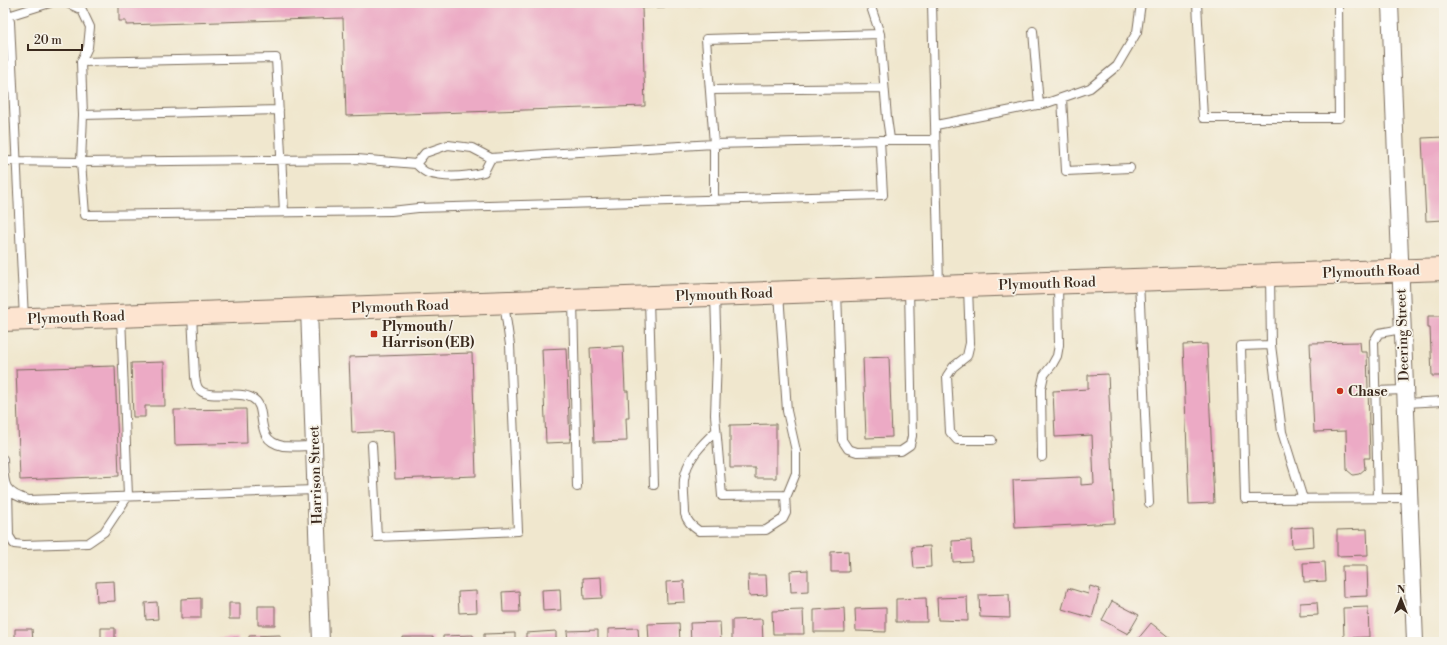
<svg xmlns="http://www.w3.org/2000/svg" width="1447" height="645" font-family="'Libre Bodoni',serif">
	<style>
		.building { fill: #ecaac5 }
		.lines { fill: none; stroke-linecap: round; stroke-linejoin: round }
		.service-casing { stroke: #7a6c5c; stroke-width: 10 }
		.minor-casing { stroke: #7a6c5c; stroke-width: 18 }
		.secondary-casing { stroke: #7a6c5c; stroke-width: 24 }
		.service { stroke: #fff; stroke-width: 8 }
		.minor { stroke: #fff; stroke-width: 16 }
		.secondary { stroke: #fde4d0; stroke-width: 22 }
		.poi-dot { fill: #c8321e; stroke: #f7f3e8; stroke-width: 1.5 }
		.labels { text-anchor: middle; stroke-width: 3.5; stroke-linejoin: round; paint-order: stroke }
		.street-label { font-size: 14px; fill: #3b2a1e; stroke: #f7f3e8 }
		.poi-label { font-size: 14px; font-weight: bold; fill: #3b2a1e; stroke: #f7f3e8; text-anchor: start }
	</style>
	<rect width="100%" height="100%" fill="#f7f3e8"/>
	<filter id="ink" filterUnits="userSpaceOnUse"><feTurbulence type="fractalNoise" baseFrequency=".025" numOctaves="2"/><feDisplacementMap in="SourceGraphic" scale="8" xChannelSelector="R" yChannelSelector="G"/><feConvolveMatrix kernelMatrix="1 2 1 2 8 2 1 2 1" color-interpolation-filters="sRGB"/></filter>
	<filter id="wash" filterUnits="userSpaceOnUse"><feTurbulence type="fractalNoise" baseFrequency=".012" numOctaves="4" result="noise"/><feDisplacementMap in="SourceGraphic" scale="16" xChannelSelector="R" yChannelSelector="G"/><feGaussianBlur stdDeviation="0.9" result="paint"/><feColorMatrix in="noise" values="0 0 0 0 0 0 0 0 0 0 0 0 0 0 0 0 0 1.4 0 .05"/><feComposite in="paint" operator="in"/></filter>
	<g filter="url(#wash)">
		<rect width="100%" height="100%" fill="#f0e7ce"/>
		<g id="blocks">
			<path class="building" d="M119,3H739V4L642,8L645,106L346,116L343,18L126,25V21H119Z
				M1444,137V220L1426,221L1422,138Z
				M1428,316H1444V376H1432L1430,328H1428Z
				M1360,342L1361,352H1367L1370,458H1364L1365,469L1359,474L1353,475L1347,470L1346,431L1314,432L1310,343Z
				M1207,344L1214,503L1189,504L1183,345Z
				M623,346L625,391H628L629,418H626L627,441L594,442L590,348Z
				M566,348L570,442L546,443L542,349Z
				M472,353L476,476L395,479L393,431L352,433L349,357Z
				M889,357L892,437L866,438L863,358Z
				M164,362L165,406H145V417H133L131,363Z
				M115,366L119,476L20,480L16,369Z
				M1108,374L1115,523L1015,528L1013,480L1081,477V485L1094,484L1092,435L1055,437L1053,391L1088,389V375Z
				M246,409L247,443L175,445L174,410Z
				M776,424V478H755V468H730V425Z
				M1313,527L1314,546L1292,548L1291,528Z
				M1367,529L1368,555L1337,556V530Z
				M971,540L972,561L953,562L952,541Z
				M930,546L931,567L914,568L912,547Z
				M848,551L849,572H831V552Z
				M1325,562L1326,581L1304,582L1303,563Z
				M1342,566H1367L1368,596L1343,597Z
				M808,570V591L791,592L790,571Z
				M748,575H766L767,595L749,596Z
				M601,577L602,598L584,599L583,578Z
				M114,581L115,601L97,602L96,582Z
				M684,581L685,602L667,603L666,582Z
				M1090,586L1100,589L1092,618L1062,609L1068,588L1088,594Z
				M560,589L561,610L543,611L542,590Z
				M476,591L477,612L459,613L458,592Z
				M519,591L520,612H503L502,592Z
				M1009,594L1010,618L980,617L979,595Z
				M967,597L968,621L938,620L937,598Z
				M201,598V618H181V599Z
				M926,598L927,622H896V599Z
				M1112,601L1139,615L1128,634L1102,620Z
				M157,602L158,619L146,620L145,603Z
				M1317,602L1318,615L1300,616V603Z
				M229,603H240V619H229Z
				M258,606H275V625H258Z
				M1368,607L1369,637L1344,638L1343,608Z
				M844,608L845,632H814V610Z
				M886,608V632L856,631L855,609Z
				M803,610L804,634H773L772,611Z
				M762,619L763,642H732V620Z
				M720,622L721,642H691L690,623Z
				M679,623L680,642H649L648,624Z
				M1151,623L1175,642H1140L1137,640Z
				M101,628H115V642H101Z
				M638,628L639,642H608V629Z
				M15,629H32L33,642H6V641L15,640Z
				M598,630V642H568L567,631Z
				M556,631V642H526V633Z
				M515,633V642H484V634Z
				M280,635V642H249V636Z
				M473,635L474,642H443V636Z
				M402,637H433V642H402Z
				M238,638V642H207V639Z
				M74,640V642H44V641Z"/>
		</g>
	</g>
	<g filter="url(#ink)">
		<use href="#blocks" fill-opacity="0" stroke="#7a6c5c" stroke-width="1"/>
		<g class="lines">
			<defs>
				<path id="service" d="M5,3L10,22L24,319
					M67,3L82,10L90,27L88,47L81,62L83,115L81,162L357,159L416,164
					M872,3L871,7L880,34
					M932,3L939,286
					M1197,3L1203,118H1339L1338,3
					M8,16L50,3
					M1033,31L1039,105
					M81,62L276,58L284,212
					M710,90L884,88
					M1062,98L1066,171L1130,168
					M83,115L279,110
					M936,125L1047,103L1090,88L1117,66L1137,32L1141,3
					M491,158L472,148L448,145L425,153L416,164C419,167 424,172 428,173C447,179 465,177 484,172L491,158L546,154L714,144L880,140
					M3,161L81,162L85,215L391,211L418,208L883,195L880,140H935
					M714,200V144L706,39L880,34L887,118L890,139
					M1270,276L1271,345L1241,346L1245,499L1409,498
					M1139,281L1149,503
					M968,287L970,343L967,356L953,367L947,376L950,432L957,440H992
					M837,291L842,440L848,449L857,452L901,451L910,445L912,436L909,288
					M715,295L717,358L715,415L722,496L787,495L796,473V451L787,411L779,293
					M649,298L654,485
					M573,300L577,487
					M192,314L195,377C196,382 196,388 201,391C210,399 239,390 252,398C270,407 251,440 283,446C292,447 304,446 314,446
					M1271,345L1282,432L1303,499
					M1375,391L1405,390
					M1405,403L1444,401
					M716,431C702,444 686,460 684,480C683,491 685,503 685,514C687,522 693,527 699,531L766,530L783,519L786,513L785,495
					M372,445L377,537L518,531L510,345L504,303
					M1042,457L1041,389L1044,375L1052,365L1057,356L1059,345L1058,283
					M3,459C4,483 2,493 29,500L315,490
					M8,489L9,536L14,544L24,545L88,543L104,532L128,496L121,316
					M1378,498L1374,341L1379,333L1402,329"/>
				<path id="minor" d="M1390,3L1415,642
					M309,309L321,642"/>
				<path id="secondary" d="M3,320L1444,269"/>
			</defs>
			<use href="#service" class="service-casing"/>
			<use href="#minor" class="minor-casing"/>
			<use href="#secondary" class="secondary-casing"/>
			<use href="#service" class="service"/>
			<use href="#minor" class="minor"/>
			<use href="#secondary" class="secondary"/>
		</g>
	</g>
	<g class="poi-dot">
		<rect x="370" y="330" width="8" height="8" rx="2"/>
		<circle cx="1340" cy="391" r="4"/>
	</g>
	<g class="labels">
		<g class="street-label">
			<text transform="translate(1371 271) rotate(-2)" y="5">Plymouth Road</text>
			<text transform="translate(1047 283) rotate(-2)" y="5">Plymouth Road</text>
			<text transform="translate(724 294) rotate(-2)" y="5">Plymouth Road</text>
			<text transform="translate(400 306) rotate(-2)" y="5">Plymouth Road</text>
			<text transform="translate(76 317) rotate(-2)" y="5">Plymouth Road</text>
			<text transform="translate(1402 335) rotate(-92)" y="5">Deering Street</text>
			<text transform="translate(315 475) rotate(-92)" y="5">Harrison Street</text>
		</g>
		<g class="poi-label">
			<text x="382" y="331">Plymouth /<tspan x="382" dy="16">Harrison (EB)</tspan></text>
			<text x="1348" y="396">Chase</text>
		</g>
	</g>
	<rect width="1447" height="645" fill="none" stroke="#f7f3e8" stroke-width="16"/>
	<g transform="translate(1401 599)" stroke="#f7f3e8" stroke-width="3" paint-order="stroke">
	<path d="M0-3L7 15L0 10L-7 15Z" fill="#3b2a1e"/>
	<text y="-6" font-size="11" font-weight="bold" text-anchor="middle" fill="#3b2a1e">N</text>
	</g>
	<path d="M28 44v6h54v-6" fill="none" stroke="#3b2a1e" stroke-width="2"/>
	<text x="34" y="44" font-size="12" fill="#3b2a1e" stroke="#f7f3e8" stroke-width="3" paint-order="stroke">20 m</text>
</svg>
